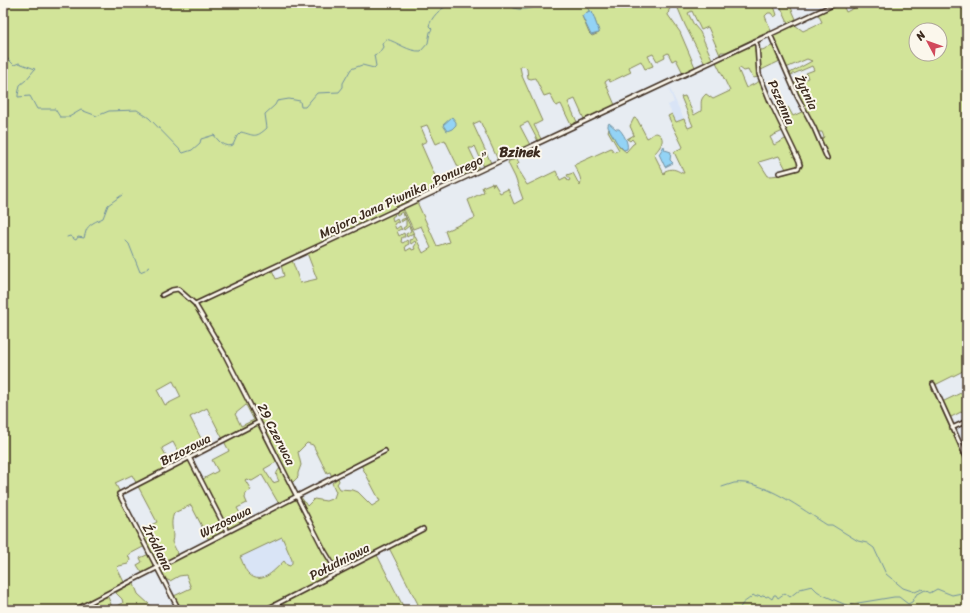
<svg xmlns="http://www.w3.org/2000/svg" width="970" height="613" font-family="Sriracha,sans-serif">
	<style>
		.built { fill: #d9e4f6 }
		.green { fill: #d2e499; stroke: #86875c; fill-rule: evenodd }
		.water { fill: #93d3f5; stroke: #708f9f }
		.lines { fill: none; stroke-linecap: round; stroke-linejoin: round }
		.stream { stroke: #708f9f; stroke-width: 1 }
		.street-casing { stroke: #3b2a1e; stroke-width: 6 }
		.street { stroke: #fbf7ec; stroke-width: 3 }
		.labels { text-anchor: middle; stroke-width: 4; stroke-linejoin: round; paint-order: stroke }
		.street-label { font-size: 13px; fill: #3b2a1e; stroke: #fbf7ec }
		.neighbourhood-label { font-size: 14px; font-weight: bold; fill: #3b2a1e; stroke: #fbf7ec }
	</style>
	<rect width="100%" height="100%" fill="#e7ecf2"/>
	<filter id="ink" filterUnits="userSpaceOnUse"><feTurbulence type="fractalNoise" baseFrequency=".025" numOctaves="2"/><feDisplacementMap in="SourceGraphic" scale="8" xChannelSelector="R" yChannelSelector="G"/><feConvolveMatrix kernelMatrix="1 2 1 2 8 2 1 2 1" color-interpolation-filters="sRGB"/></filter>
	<g filter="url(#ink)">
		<path class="built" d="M670,89L684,119L676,123L668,105L674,102L669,90Z
			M282,537L292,560V563L290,566L287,565L284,561L278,566L275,571L266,577L256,578L249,574L240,557Z"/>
		<path class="green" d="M3,3H773L777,15L774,17L771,13H768L765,16L771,31L759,36L726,52H721L720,55L708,27L701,30L692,11L688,13L694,25L700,32L712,59L704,62L685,25L677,6L673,5L669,10L668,15L680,32L695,67L683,73L676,59L672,61L668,53L664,55L665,57L657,61L653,54L648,56L653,66L645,69L641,61L629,67L631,72L610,82L609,79L605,82L615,105L584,119L575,99L568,102L577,122L571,125L561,104L556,106L550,94L544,96L535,78L531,79L528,78L527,69L524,66L520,67L522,76L542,121L534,125L541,139L538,141L528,122L520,126L530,145L498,160L480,121L473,124L491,163L484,167L475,146L473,148H469L479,169L463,177L445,140L436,144L427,125L421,127L427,141L421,144L440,187L426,193L424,192L425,193L392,209L393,213L395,215L392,217L393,222L397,219L399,223L397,222L394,224L396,229L400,226L402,230L401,229L397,231L399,236L404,233L405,237H402L401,242L403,243L407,240L409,244L405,246L406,251L411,248L412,250L415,249L414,247L416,244L415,241L411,244L409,240L413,239V233L407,237L406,234L411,231L409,226L404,230L403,228L406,226V219L401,222L400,220L406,218L405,215L403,216L402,212L397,215L396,213L397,210L402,209L423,253L431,248L421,226L413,229L403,208L413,204L415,202H417L437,246L449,242L445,231L475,218L468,200L484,192L482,187L492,183L493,186L494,183L500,193L508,189L514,204L523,199L515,177L508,163L509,161L517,159L519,163L516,166L517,169L527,185L556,171L560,180L566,177L568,181L570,180L567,175L573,173L580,186C583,179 577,171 574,165L611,148L614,152L619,150L608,131L609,129L620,147L626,152L633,144L635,143L632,139L630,141L627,139L634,135L630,126L634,118L637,119L647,138C650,137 652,134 655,133C658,133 659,134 661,136C665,142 658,150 654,154L664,174L665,171C672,168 675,169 682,173H684L674,152L683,147L668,116L672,114L676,122L684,119L688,128L693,126L681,97L685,96L694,115L701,111C702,103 699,100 706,94L713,99L730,91L716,62L737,51L738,52V50L753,44L756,46L757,69L759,77L753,78L752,75L750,74L748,70L744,71L740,68L738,69L746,88L760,81L783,131L770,137L774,145L787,138L798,160V165L795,169L787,171L779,156L759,162L768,176C779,176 794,173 803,165L802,163L776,112L788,107L793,116L804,111L820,141L824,137L822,132H817L797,93L794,83L802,81L808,78L806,73L814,70L812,66L791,75L790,73L812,61L807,59L786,68L773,39L774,34L795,25L803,31L822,22L818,14L840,3H842L846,12L864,3H934V6L941,3H957L960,8L967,7V41L965,45L967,46V369L931,387L967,464V610H407L418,604L388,546L376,553L405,610H180L179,605H178L177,601L175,600L172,594L174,596L191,588L186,575L179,576L170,581L165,579L166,580L160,569V567L209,540L191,505L174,513C169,525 175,532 172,542L177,552L175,558L157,565L145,546L128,555L130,560L128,564L119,566L117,568L124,582L73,610H3ZM589,11L592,12L599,32V33L592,36L589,33L582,16ZM916,30H940V54H916ZM387,215L307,253L317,279L300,283L292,260L281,265L284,276L276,279L272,270L199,304L198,307L199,313L190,301H199ZM173,381L181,397L165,405L157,390ZM246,405L254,420L241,426L235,414ZM207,408L229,451L212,460L218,471L201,480L188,457L206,448L190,417ZM173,442L182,459L171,465L162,448ZM307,443L313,445L327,473L330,472L332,477L360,463L380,501L372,506L358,492L353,490L340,489L337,484L339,481L338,478L332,483L336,492L334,498L326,501L314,499L307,506L301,497L298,498L292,483L298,477V473L301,465L298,452ZM278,461L281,467C276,473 275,474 279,481L273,483L264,469ZM132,475L157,522L140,531L115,483ZM262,475L279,504L245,522L237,508L247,503L245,498L246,493L251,490L245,480L246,479L252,481ZM282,537L292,560V563L290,566L287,565L284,561C276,568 262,587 249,574C245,571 243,562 240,557Z
			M779,3H789L796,19L788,23Z
			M772,46H774L778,53L777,54L780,61L759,71L757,48L762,50Z
			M967,390V409L949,418L942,402Z
			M149,554L156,566L143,574L137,565L142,562L140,558Z
			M131,584H134L138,594L150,605L153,610H77L104,597H108L112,607L114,608L123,603L122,599L116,593L117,592Z"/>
		<path class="water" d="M589,11L592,12L599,31V33L591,35L582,16Z
			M452,117L456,122V125L452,129L447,131L443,125Z
			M609,123L616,129H619C623,133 629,143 627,149L624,150L617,143L608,127V125Z
			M664,146L665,150L671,152L670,160L673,163L665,167L659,154Z"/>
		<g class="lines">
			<path class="stream" d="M453,3L455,6
				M509,3C511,5 512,7 514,8C522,11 537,8 544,3
				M586,3L589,11
				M3,54L14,65L19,63L35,69L26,80L20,85L18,95V97L30,96L37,109H55L60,117H69L81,110L97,116L109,111L137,110L149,118L183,153L192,150L200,143L201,139L214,135C219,142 225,148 233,145L237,136L241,132C254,135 255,139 267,128L265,114L275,105L277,101L289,99L300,101L301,107H305L317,93L339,92L343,87V83L351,69L362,65L374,68L376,66L374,55L379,53L383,47L382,44L386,39C398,42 408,52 421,51L428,43L430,32L432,29L429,26C431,18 440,8 448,6C453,8 457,6 462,3
				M67,237L70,236L74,239L76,240L78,237L84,238C85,236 85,233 86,231C88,224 97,221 103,218L108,205L122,195
				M126,241L129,244L140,272L145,270
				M147,269L149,266
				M722,487C726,486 730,484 734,483C763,479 803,510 827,525H832L858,541L867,543L874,548L886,574L903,588L915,592L922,589L923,590
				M739,610C743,600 747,602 753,595L756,597L759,595L761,597L764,595L766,597L768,596L772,599L774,595H776L778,598L785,593L790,597L800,589L812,586L817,591L823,595L846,605L894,597H899L908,604L912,602L916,595L925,590L930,593L937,589L952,595L967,592"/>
			<defs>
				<path id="street" d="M770,34L797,96L814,128L827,158
					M755,41L757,45L759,74L770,101L799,161L800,165L798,168L779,173
					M162,295L172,290L178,289L195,304L224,353L324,550L338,573
					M195,304L837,3
					M933,384L966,457
					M952,428L967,421
					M189,457L227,531
					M75,610L385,451
					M179,610L119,494L259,422
					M265,610L423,529"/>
			</defs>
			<use href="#street" class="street-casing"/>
			<use href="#street" class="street"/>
		</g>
	</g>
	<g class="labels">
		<g class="street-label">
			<text transform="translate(807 92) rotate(65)" y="5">Żytnia</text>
			<text transform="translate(782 102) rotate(66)" y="5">Pszenna</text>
			<text transform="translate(403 195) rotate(-25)" y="5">Majora Jana Piwnika „Ponurego”</text>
			<text transform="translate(277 434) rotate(63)" y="5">29 Czerwca</text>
			<text transform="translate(185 449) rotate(-27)" y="5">Brzozowa</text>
			<text transform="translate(225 521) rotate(-27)" y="5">Wrzosowa</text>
			<text transform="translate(158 547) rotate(63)" y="5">Źródlana</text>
			<text transform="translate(339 561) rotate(-27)" y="5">Południowa</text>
		</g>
		<g class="neighbourhood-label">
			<text x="520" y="157">Bzinek</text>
		</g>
	</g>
	<rect width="970" height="613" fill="none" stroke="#fbf7ec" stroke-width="16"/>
	<rect x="8" y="8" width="954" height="597" fill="none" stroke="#3b2a1e" stroke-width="1.5" filter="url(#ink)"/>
	<g transform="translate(928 42) rotate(311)"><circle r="19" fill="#fbf7ec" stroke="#aea59a"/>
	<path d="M0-3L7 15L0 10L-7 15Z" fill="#d1495b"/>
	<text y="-6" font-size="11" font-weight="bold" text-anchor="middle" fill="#3b2a1e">N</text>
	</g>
</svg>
